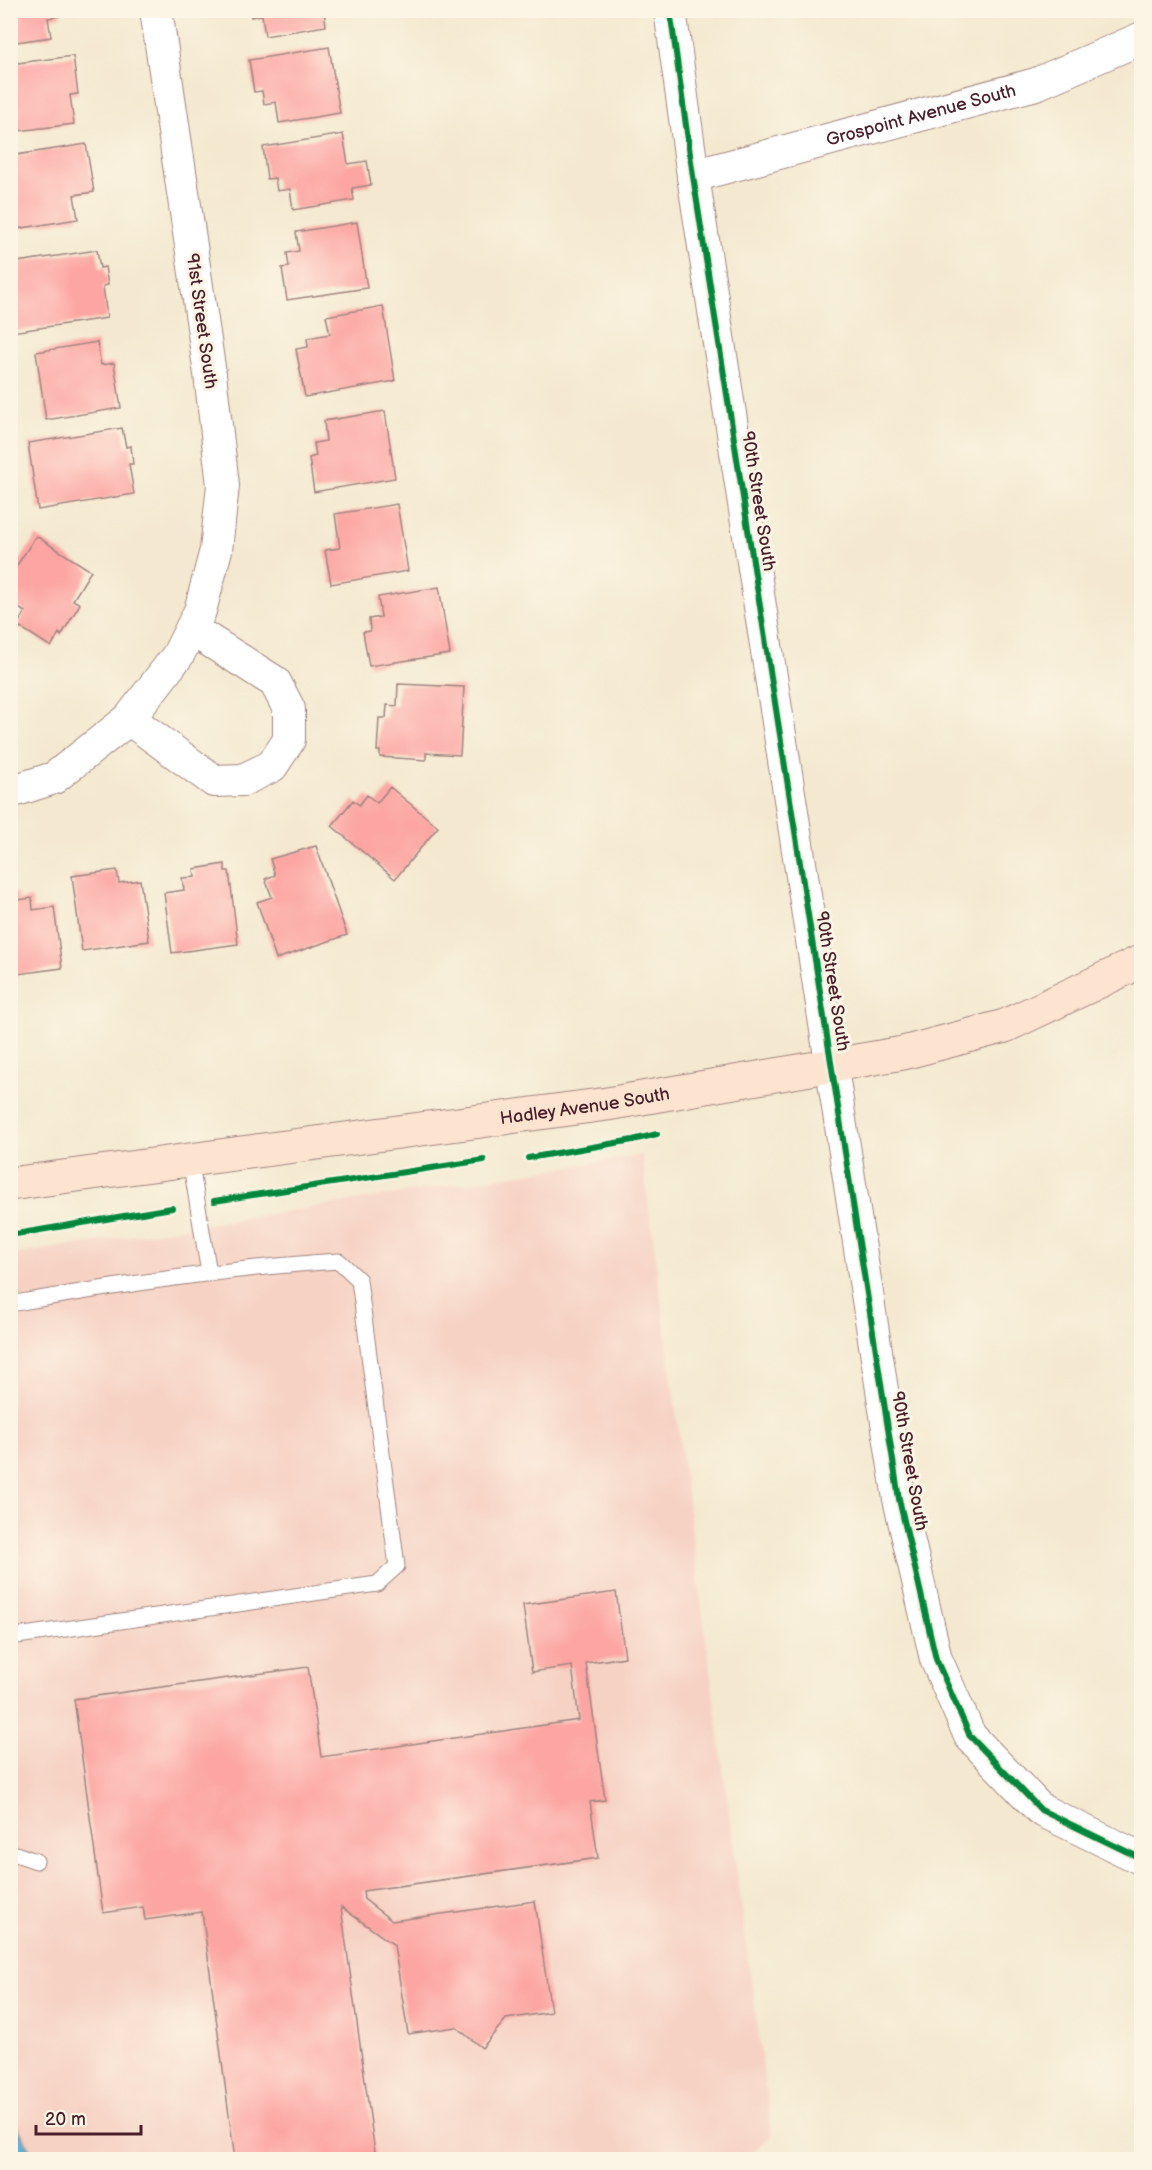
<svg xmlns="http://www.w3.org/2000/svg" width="1152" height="2170" font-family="'Balsamiq Sans',sans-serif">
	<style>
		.built { fill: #f6d2c4 }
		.water { fill: #59a9d3; stroke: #52647f; stroke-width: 1.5 }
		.building { fill: #fca5a2 }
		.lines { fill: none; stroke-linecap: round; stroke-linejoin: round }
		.lane-casing { stroke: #9f847e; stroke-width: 17 }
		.street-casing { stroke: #9f847e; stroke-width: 34 }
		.secondary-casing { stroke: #9f847e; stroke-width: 35 }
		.lane { stroke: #fff; stroke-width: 15 }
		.street { stroke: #fff; stroke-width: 32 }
		.secondary { stroke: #fde4d1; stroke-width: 33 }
		.cycleway-casing { stroke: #fcf5e5; stroke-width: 10 }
		.cycleway { stroke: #00873e; stroke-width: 6 }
		.labels { text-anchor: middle; stroke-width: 6; stroke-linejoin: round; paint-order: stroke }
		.street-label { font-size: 18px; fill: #4a1f2b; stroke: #fcf5e5 }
	</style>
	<rect width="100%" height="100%" fill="#fcf5e5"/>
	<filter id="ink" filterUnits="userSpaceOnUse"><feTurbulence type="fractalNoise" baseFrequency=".0167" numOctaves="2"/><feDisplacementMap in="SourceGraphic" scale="12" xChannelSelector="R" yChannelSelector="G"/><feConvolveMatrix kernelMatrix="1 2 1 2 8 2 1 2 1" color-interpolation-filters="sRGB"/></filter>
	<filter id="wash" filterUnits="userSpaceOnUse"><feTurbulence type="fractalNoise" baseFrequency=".008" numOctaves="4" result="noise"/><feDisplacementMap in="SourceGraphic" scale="24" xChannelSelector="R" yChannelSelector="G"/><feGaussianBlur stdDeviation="1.35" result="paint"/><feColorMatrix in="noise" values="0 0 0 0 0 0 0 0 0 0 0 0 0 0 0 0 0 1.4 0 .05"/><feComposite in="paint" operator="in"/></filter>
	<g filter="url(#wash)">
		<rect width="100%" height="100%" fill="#f4e9d0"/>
		<path class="built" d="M642,1155L772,2136L744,2160H11V1255Z"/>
		<path class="water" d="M10,2115H11L35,2159H11Z"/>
		<g id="blocks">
			<path class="building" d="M10,10H59L60,16L48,18L51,37L10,43Z
				M250,10H324L326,26L265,36L262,15L251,17Z
				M329,47L340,113L279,123L276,102L264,104L262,91L254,92L249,60Z
				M73,56L78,94L70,95L74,124L10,132V64Z
				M343,134L348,164L367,161L371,185L352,188L354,200L293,210L290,189L277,191L275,178L267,179L263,147Z
				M86,144L94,192L74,195L78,219L10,230V156Z
				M357,222L367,288L287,300L282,268L289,267L287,253L299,251L296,232Z
				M97,250L100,268L105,267L108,285L103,286L107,318L12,332L10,263Z
				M383,306L395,381L305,397L296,349L308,347L307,338L330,334L326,316Z
				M97,342L101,365L114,363L121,408L46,420L36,352Z
				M385,411L395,478L314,492L309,458L316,456L314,443L326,441L324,421Z
				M122,428L126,447L131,446L133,464H129L134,494L38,510L28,443Z
				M397,504L408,571L331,584L325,550L340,548L335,514Z
				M36,536L91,571L73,600L80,604L61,636L59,633L51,647L17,625L25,612L10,603V576Z
				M439,587L450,654L369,666L363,632L370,631L369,619L381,617L378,597Z
				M398,684L464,687L460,755L426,753V760L380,757V751H377L379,718H386L387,705L397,706Z
				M390,787L438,827L395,879L332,826L353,800L359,805L367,795L377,803Z
				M316,846L347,935L276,959L257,902L272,897L265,879L275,875L270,859Z
				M225,864V871H229L238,944L172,953L164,893L184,890L182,878L195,877L194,869Z
				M117,870L119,883L140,880L149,941L82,951L72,876Z
				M17,893L18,900L32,898L33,910L54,907L62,968L10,975V894Z
				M616,1592L625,1657L586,1663L605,1800L590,1802L598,1858L363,1891L364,1899L392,1921L535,1901L551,2012L506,2019L482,2048L456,2027L408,2034L394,1945L341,1907L376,2160H235L202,1912L145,1920L143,1907L103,1913L74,1699L308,1667L321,1757L579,1720L572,1666L532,1672L523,1605Z"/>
		</g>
	</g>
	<g filter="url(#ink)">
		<use href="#blocks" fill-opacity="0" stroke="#9f847e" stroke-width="1.5"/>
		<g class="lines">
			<defs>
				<path id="lane" d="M190,1159L209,1273
					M10,1304C119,1285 229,1268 339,1261L359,1280L397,1566L377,1584L10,1637
					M10,1852L36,1861"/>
				<g id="street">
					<path d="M670,10L693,176L899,1499L936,1659L970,1736L1041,1810L1142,1859"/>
					<path id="s1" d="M693,176L1036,84L1142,38"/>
					<path d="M129,719L214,781L243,780L272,766L289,740V709L275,682L191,629"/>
					<path d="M10,792L54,778L129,719L178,655L200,611L216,550L223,485L210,374L156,10"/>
				</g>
				<g id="secondary">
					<path id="s2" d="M10,1184L607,1104L903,1053L1005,1026L1142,961"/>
				</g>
			</defs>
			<use href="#lane" class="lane-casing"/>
			<use href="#street" class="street-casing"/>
			<use href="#secondary" class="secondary-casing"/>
			<use href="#lane" class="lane"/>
			<use href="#street" class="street"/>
			<use href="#secondary" class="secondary"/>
			<defs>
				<path id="cycleway" d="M670,10L693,176L899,1499L936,1659L970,1736L1041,1810L1142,1859
					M528,1158L633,1140L657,1134
					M214,1201L484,1160
					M10,1235L172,1208"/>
			</defs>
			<use href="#cycleway" class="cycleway-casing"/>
			<use href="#cycleway" class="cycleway"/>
		</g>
	</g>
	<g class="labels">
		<g class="street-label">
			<text dy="6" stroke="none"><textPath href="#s1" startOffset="236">Grospoint Avenue South</textPath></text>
			<text transform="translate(202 321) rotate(82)" y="6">91st Street South</text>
			<text transform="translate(759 501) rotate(81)" y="6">90th Street South</text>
			<text transform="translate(833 981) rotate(81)" y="6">90th Street South</text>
			<text dy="6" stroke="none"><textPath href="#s2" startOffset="580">Hadley Avenue South</textPath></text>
			<text transform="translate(910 1461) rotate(80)" y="6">90th Street South</text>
		</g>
	</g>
	<rect width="1152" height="2170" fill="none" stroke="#fcf5e5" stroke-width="36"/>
	<path d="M36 2125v9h105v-9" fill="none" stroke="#4a1f2b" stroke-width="3"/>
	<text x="45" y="2125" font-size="18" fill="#4a1f2b" stroke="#fcf5e5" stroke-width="4.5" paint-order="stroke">20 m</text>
</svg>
